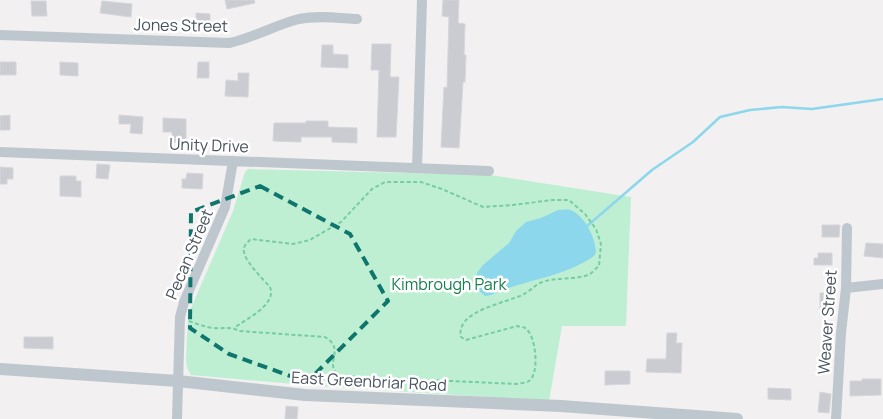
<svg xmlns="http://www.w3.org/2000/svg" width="883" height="419" font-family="Manrope,sans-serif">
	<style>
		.green { fill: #bfefd2 }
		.water { fill: #8cd7ec }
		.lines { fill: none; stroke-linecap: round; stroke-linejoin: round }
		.stream { stroke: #8cd7ec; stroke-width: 2.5 }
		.building { fill: #caccd2; stroke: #d4d6db }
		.path { stroke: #76cda4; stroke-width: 2; stroke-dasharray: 4 2.5; stroke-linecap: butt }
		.minor { stroke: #bec7ce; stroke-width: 10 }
		.tertiary { stroke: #bec7ce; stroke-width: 12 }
		.marked { fill: none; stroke: #0f766e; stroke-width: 4; stroke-dasharray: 10 6; stroke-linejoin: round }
		.labels { text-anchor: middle; stroke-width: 5; stroke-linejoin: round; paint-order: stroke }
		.street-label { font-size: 16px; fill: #48535d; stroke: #fff }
		.park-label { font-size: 16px; fill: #177f4d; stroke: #fff }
	</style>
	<rect width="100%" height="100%" fill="#f2f0f0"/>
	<path class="green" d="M248,169L490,175L631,197L626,326H562L549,401L318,386L191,375L187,368L186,360L188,315L233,211L245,172Z"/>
	<path class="water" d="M558,210C562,210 567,209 570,210C584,214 596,239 596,252L594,256C567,275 533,279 503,290C496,292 492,296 485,296L478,290L475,280L477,273L483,265L509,243L516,231L526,222L541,218Z"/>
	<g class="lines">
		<path class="stream" d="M586,227L652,170L693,142L720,117L750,110L782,107L812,109L883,99"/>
	</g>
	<path class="building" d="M225,0H254L255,3L227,9Z
		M443,0H459L458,23L465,24L464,55H466L465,82H463L459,148L441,147L444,87L447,88L449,17L442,16Z
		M31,1H46L47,16H32Z
		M102,1L132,4L131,17L100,13Z
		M196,13L210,14V26H196Z
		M372,44H391L390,77H399L396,137H377L379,70H371Z
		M322,45H333V54L348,55V68L321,67Z
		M0,62H16V75H0Z
		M60,62L78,63V76L60,75Z
		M198,62H209V78H197Z
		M238,73H249L248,97L225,96L226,80L238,81Z
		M10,115V130H0V116Z
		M119,115L143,117L142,134L130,133L131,124H119Z
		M163,118L186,119V143L172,142V132H163Z
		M306,121H328V127L357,128V143L332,142V137H301V142L273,141L274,123H306Z
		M97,164L110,165L108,179L96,178Z
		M0,167L13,168V179H7V184H0Z
		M187,173L203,174L202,189L182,188V179H186Z
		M60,176H76V181H81V197L60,196Z
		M822,225H840L839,237H822Z
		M866,243L883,244V258L864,256Z
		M818,253H832V265H814V258H818Z
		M820,293H832V315H820Z
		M667,333H677L676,343H682L681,373L646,372L647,359H666Z
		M24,337H53V349L24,348Z
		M605,371H630V384L605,385Z
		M862,379H881V395L850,396V381H862Z
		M768,388L791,389V400L768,399Z
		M820,392L831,394L829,413L818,412Z
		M286,406L298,407L297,419H285Z"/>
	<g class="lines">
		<path class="path" d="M189,321C197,324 205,327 214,328C223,329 231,326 239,331L325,337C347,350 322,364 340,376L517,384C521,383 526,383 529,381C540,374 536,334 525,328C522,326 519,327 517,326L466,340L461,337C455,310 508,303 524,294C530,291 534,286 540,283C555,276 575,281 590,274C593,272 596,268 599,266L601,244L596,229L585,214L569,200H552L513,205L483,207L442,189L421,182H385L372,189L341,222L310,240L293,244L251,239C248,242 245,244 244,248C241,258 263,279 270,287C277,305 246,319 234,328"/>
		<path class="minor" d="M0,35L229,43C253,38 275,25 299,19C318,15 338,18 357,19
			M0,152L489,171
			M417,168L422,0
			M846,288L883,284
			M177,419L180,317L184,302L225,207L233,161
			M836,419L841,333L846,288L847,228"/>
		<path class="tertiary" d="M0,369L178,381L305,395L561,406L737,419"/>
	</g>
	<path class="marked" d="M260,186L350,234L388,301L307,382L229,354L190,328L191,212Z"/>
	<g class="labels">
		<g class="street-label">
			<text transform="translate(181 25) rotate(1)" y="6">Jones Street</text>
			<text transform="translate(209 145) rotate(2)" y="6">Unity Drive</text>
			<text transform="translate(189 254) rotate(-67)" y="6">Pecan Street</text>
			<text transform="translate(827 322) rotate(-86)" y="6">Weaver Street</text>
			<text transform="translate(369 381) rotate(3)" y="6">East Greenbriar Road</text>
		</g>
		<g class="park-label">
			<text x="449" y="290">Kimbrough Park</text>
		</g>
	</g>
</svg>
